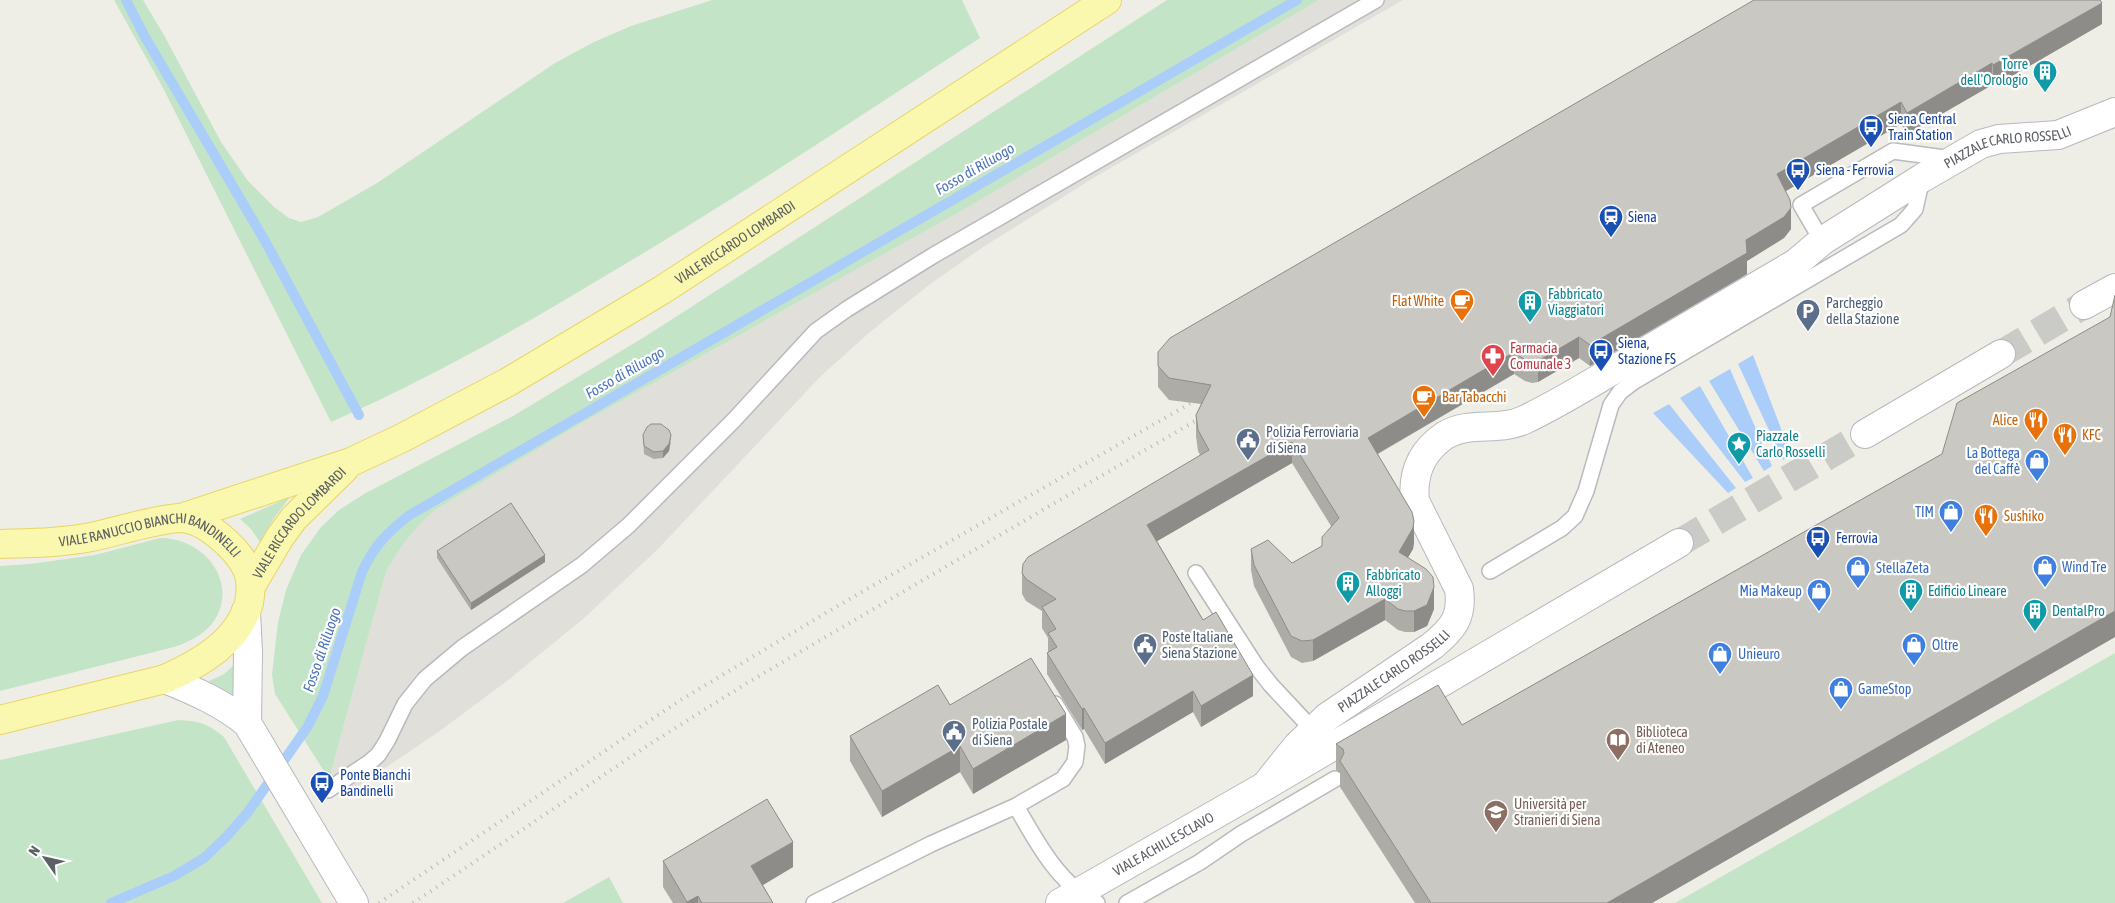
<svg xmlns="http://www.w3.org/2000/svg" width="2115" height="903" font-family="'Asap Condensed',sans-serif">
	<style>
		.industrial { fill: #e0dfda }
		.green { fill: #c4e4c8 }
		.water { fill: #abcdfa }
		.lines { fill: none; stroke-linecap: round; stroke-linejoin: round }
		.stream { stroke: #abcdfa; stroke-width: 10 }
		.secondary-tunnel { stroke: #cacac6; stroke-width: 28; stroke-dasharray: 28 14; stroke-linecap: butt }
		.lane-casing { stroke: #b8babe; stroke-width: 18 }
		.secondary-casing { stroke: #b7b9be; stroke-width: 30 }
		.primary-casing { stroke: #e9d564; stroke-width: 30 }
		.lane { stroke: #fff; stroke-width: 15 }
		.secondary { stroke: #fff; stroke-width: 28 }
		.primary { stroke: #faf7af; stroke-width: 28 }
		.rail { stroke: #b6b7b7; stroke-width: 4; stroke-dasharray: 1 6; stroke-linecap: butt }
		.wall { fill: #aeaca7 }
		.shaded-wall { fill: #8d8c88 }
		.building { fill: #cac8c2; stroke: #8d8c88 }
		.labels { text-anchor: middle; stroke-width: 4.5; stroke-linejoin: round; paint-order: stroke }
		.culture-label { font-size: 14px; fill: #0d838f; stroke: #fff; text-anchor: start }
		.transit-label { font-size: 14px; fill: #164399; stroke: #fff; text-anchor: start }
		.street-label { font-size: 14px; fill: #5d6065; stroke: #fff }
		.food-label { font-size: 14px; fill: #c56008; stroke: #fff; text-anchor: start }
		.service-label { font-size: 14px; fill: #4e5e75; stroke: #fff; text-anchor: start }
		.health-label { font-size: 14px; fill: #be3a42; stroke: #fff; text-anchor: start }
		.shop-label { font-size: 14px; fill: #366cbe; stroke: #fff; text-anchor: start }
		.education-label { font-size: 14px; fill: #785e54; stroke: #fff; text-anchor: start }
		.water-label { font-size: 15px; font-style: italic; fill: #4e76bc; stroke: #fff }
	</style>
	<rect width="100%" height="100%" fill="#efeee6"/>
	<path class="industrial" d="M1319,0H1403L1095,177L983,247L929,285L870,332L821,376L657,550L583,619L507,681L437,733L342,797L329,779L386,572L399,548L417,526L435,510L575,427L970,206Z"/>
	<path class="green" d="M114,0H143L164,35L221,142L248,181L274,207L289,218L301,222L318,217L377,183L555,63L594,42L631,26L712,0H962L980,38C856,119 732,201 605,276C516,330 426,380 331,422L163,88Z
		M1167,0H1319L970,206L575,427L435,510C413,529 400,546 386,572L329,779L275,694L272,675L278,622L286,590L301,555L321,527L339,510L364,494L513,416L646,336Z
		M290,497L274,518L260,542L251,529L240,519Z
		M160,538C199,537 237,576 217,616C208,633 191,641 174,647L0,691V566L30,564L95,555Z
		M2115,653V903H1675Z
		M236,663L239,706L209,681L224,674Z
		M178,720C199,721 207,723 224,737L322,903H0V760Z
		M609,877L623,903H563Z"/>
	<path class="water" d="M1753,355L1791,455L1783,460L1738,364Z
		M1730,369L1772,466L1764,471L1709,381Z
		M1700,386L1753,478L1745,482L1680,398Z
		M1669,404L1736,488L1728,493L1653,413Z"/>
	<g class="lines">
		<path class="stream" d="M126,0L145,37L265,241L359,415
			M111,903L174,876L204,858L227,836L248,812L308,726L323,696L362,572C374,546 386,534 408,516L1297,0"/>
		<path class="secondary-tunnel" d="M2001,354L2084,305
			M1679,543L1865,434"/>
		<defs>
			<path id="lane" d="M1822,241L1801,205L1893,151L1952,159
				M1490,571L1562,528L1575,516L1586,491L1611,405L1620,392L1633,382L1901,225L1915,209L1922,178
				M1196,573L1256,666L1271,685L1313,730
				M328,790L370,762L378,755L387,741L405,704L425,679L462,648L582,565L629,525L734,420L816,331L847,309L934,255L1376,0
				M1016,806C1036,841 1059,885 1097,903
				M814,903L931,844L1016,806L1063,779L1075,762L1077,746L1075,737L1055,704
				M1127,903L1200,862L1241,834L1335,779"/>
			<g id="secondary">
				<path d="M2084,305L2115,288"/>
				<path d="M1865,434L2001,354"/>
				<path d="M246,611L248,652L247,723"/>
				<path d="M165,679C195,691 222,703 247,723L354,903"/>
				<path id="s1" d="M1265,786L1297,746L1327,717L1432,646C1453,629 1463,617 1459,589L1415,501C1412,474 1421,452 1444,436C1469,420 1498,432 1524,420C1560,403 1593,382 1627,362C1683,329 1740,296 1796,263L1822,241L1922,178L1981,144L1999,139L2058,135L2115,112"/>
				<path id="s2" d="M1060,903L1265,786L1679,543"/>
			</g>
			<g id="primary">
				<path id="s3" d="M181,518L351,462L402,438L508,382L662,290L1107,0"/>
				<path id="s4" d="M0,544C30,543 61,543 91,537C116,532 155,519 180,518C204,518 237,548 247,569C252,580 251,592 249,603C238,642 199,664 165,679L0,720"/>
				<path id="s5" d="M251,586L280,537L294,518L344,469"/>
			</g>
		</defs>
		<use href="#lane" class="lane-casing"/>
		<use href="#secondary" class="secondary-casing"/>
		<use href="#primary" class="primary-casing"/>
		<use href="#lane" class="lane"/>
		<use href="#secondary" class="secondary"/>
		<use href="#primary" class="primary"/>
		<path class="rail" d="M379,903L679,701L834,608L1203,396
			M413,903L653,742L747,683L1207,414"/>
	</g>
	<path class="wall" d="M2102,24L1993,87L1992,85L1907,134L1901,124L1786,191L1791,229L1784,238L1747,261V274L1590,366L1579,358L1538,382L1532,383L1525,381L1514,374L1378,454L1414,542L1413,549L1408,557L1434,609L1427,626L1414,632H1405L1398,630L1385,620L1313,661L1302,663L1291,657L1254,586L1251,570V549L1292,563L1322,546L1331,526L1292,463L1157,541L1203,620L1253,696L1201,727L1193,712L1105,764L1084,729L1082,730L1047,674V653L1048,652V638L1042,628V611L1026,601L1022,594V573L1200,455L1198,451L1196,436V415L1201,404L1169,400L1158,387V352Z
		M2115,295V637L1652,903H1415L1340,787V773L1336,770V744L1462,725L1942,454L2110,317Z
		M643,435L671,442L669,451L663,458L654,459L644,454Z
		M437,551L545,562L471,610L437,558Z
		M950,705L1066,740L973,794L960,772L882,817L850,761V736Z
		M663,861L793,867L763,885L773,903H673L663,887Z"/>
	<path class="shaded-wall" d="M2102,3V24L1993,87V65Z
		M1992,63V85L1907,134V113Z
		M1901,102V124L1777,196V174Z
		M1791,208V229L1784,238L1747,261V274L1590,366V345L1746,240Z
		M1579,337V358L1538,382V361Z
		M1514,352V374L1368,459V438Z
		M671,435L669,451L663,458V451Z
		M1292,442V463L1147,547V525Z
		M1414,521V542L1413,549L1399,573V552Z
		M545,555V562L471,610V603Z
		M1434,587V609L1427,626L1414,632V611Z
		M1385,599V620L1313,661V640Z
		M2115,611V637L1652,903H1607Z
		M1253,675V696L1201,727V706Z
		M1193,691V712L1105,764V743Z
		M1084,708V729L1082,730V709Z
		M1066,714V740L973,794V769Z
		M960,746V772L882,817V791Z
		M793,842V867L751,892V866Z
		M698,896V903H687V902Z"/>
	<path class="building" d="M1754,0H2100L2102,3L1993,65L1992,63L1907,113L1901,102L1777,174L1790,200L1791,208L1784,217L1746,240L1747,253L1590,345L1579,337L1538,361L1532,362L1525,360L1514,352L1368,438L1412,512L1414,521L1413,528L1399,552L1426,569L1433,577L1434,587L1427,605L1414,611H1405L1398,609L1385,599L1313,640L1302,641L1291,636L1254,565L1251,549L1268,540L1292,563L1322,546V537L1339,518L1292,442L1147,525L1203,620L1216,612L1253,675L1201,706L1193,691L1105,743L1084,708L1082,709L1047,653L1057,647L1048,633L1056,629L1042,607L1056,599L1026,579L1022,573L1023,564L1028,557L1209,450L1198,430L1196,415L1211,385L1169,378L1158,366V352L1170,338Z
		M2115,295V611L1607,903H1431L1340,761L1344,753L1343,749L1336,744L1438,685L1462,725L1942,454L1957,403L2110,317Z
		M651,424H661L669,430L671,435L669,444L663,451L654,452L644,446L643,435L647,427Z
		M511,503L545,555L471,603L437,551Z
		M1031,658L1066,714L973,769L960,746L882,791L850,736L938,685L950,705Z
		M767,799L793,842L751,866L773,903H702L698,896L687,902L663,861Z"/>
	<defs>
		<symbol id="building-pin" viewBox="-11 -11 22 30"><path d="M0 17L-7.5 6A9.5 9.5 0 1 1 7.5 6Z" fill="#0f9aa8" stroke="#fff"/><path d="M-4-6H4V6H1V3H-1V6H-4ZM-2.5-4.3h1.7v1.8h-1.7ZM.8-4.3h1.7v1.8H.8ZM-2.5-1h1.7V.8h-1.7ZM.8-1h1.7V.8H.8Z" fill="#fff"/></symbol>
		<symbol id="bus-pin" viewBox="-11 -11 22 30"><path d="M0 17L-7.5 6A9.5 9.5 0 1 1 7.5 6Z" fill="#1a4fb4" stroke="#fff"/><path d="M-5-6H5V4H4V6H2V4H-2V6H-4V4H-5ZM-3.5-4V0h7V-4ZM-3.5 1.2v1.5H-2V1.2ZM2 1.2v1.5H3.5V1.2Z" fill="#fff"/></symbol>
		<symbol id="station-pin" viewBox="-11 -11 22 30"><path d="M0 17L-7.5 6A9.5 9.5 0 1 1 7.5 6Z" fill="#1a4fb4" stroke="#fff"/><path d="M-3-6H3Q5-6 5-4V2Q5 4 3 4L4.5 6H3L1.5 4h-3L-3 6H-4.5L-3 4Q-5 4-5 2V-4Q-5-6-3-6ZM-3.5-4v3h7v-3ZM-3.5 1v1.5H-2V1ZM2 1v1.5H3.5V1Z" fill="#fff"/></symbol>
		<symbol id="cafe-pin" viewBox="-11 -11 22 30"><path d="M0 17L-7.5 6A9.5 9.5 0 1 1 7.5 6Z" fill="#e8710a" stroke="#fff"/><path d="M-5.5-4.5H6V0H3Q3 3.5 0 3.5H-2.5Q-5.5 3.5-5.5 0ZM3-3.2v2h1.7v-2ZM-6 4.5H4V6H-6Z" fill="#fff"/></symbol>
		<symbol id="parking-pin" viewBox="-11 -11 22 30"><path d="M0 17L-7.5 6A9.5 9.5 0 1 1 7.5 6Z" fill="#5c6f8a" stroke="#fff"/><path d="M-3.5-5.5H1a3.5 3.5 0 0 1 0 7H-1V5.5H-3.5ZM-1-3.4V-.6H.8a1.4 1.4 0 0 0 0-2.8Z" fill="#fff"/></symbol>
		<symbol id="pharmacy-pin" viewBox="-11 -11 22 30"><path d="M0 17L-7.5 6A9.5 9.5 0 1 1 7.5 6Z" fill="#e0444e" stroke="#fff"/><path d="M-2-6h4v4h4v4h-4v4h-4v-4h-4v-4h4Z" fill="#fff"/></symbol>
		<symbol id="restaurant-pin" viewBox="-11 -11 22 30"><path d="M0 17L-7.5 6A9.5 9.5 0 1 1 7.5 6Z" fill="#e8710a" stroke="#fff"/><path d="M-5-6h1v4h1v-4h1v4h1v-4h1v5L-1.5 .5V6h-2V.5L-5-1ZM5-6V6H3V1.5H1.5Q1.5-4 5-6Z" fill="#fff"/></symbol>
		<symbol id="civic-pin" viewBox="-11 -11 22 30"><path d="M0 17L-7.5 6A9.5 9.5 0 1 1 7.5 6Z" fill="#5c6f8a" stroke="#fff"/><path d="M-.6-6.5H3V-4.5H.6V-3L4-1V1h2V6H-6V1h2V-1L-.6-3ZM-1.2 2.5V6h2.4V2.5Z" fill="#fff"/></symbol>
		<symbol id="sight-pin" viewBox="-11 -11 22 30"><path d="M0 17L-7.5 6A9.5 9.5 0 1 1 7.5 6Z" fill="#0f9aa8" stroke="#fff"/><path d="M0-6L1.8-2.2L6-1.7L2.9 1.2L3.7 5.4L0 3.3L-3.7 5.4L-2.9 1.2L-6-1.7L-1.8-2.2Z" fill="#fff"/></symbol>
		<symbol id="shop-pin" viewBox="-11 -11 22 30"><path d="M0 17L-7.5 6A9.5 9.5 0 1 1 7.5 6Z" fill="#3f7fe0" stroke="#fff"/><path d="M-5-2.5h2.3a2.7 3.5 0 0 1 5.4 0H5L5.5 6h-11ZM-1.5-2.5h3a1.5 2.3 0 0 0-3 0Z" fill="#fff"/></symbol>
		<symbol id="library-pin" viewBox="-11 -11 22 30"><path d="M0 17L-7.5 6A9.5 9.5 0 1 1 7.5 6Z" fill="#8d6e63" stroke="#fff"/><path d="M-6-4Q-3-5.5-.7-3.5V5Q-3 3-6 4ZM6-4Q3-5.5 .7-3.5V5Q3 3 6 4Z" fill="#fff"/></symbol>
		<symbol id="university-pin" viewBox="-11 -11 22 30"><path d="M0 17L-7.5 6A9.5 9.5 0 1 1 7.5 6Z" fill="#8d6e63" stroke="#fff"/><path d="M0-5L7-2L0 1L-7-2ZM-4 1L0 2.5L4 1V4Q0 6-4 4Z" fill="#fff"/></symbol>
	</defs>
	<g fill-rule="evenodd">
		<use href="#building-pin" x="2031" y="58" width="28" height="38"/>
		<use href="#bus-pin" x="1857" y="113" width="28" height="38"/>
		<use href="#bus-pin" x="1784" y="156" width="28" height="38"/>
		<use href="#station-pin" x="1597" y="203" width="28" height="38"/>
		<use href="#cafe-pin" x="1448" y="287" width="28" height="38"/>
		<use href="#building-pin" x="1516" y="288" width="28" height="38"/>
		<use href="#parking-pin" x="1794" y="297" width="28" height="38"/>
		<use href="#bus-pin" x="1587" y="337" width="28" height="38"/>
		<use href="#pharmacy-pin" x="1479" y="342" width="28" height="38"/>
		<use href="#cafe-pin" x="1410" y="383" width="28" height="38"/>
		<use href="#restaurant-pin" x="2022" y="406" width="28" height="38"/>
		<use href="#restaurant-pin" x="2051" y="421" width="28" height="38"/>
		<use href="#civic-pin" x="1234" y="426" width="28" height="38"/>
		<use href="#sight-pin" x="1725" y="430" width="28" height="38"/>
		<use href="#shop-pin" x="2023" y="447" width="28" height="38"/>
		<use href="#shop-pin" x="1937" y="498" width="28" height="38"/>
		<use href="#restaurant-pin" x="1972" y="502" width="28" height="38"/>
		<use href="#bus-pin" x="1804" y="524" width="28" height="38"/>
		<use href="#shop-pin" x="2031" y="553" width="28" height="38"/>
		<use href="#shop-pin" x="1844" y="554" width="28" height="38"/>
		<use href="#building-pin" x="1334" y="569" width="28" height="38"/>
		<use href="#shop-pin" x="1805" y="577" width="28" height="38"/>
		<use href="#building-pin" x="1897" y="577" width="28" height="38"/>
		<use href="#building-pin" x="2021" y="597" width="28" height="38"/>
		<use href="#civic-pin" x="1131" y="631" width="28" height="38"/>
		<use href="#shop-pin" x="1900" y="631" width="28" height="38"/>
		<use href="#shop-pin" x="1706" y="640" width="28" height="38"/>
		<use href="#shop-pin" x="1827" y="675" width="28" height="38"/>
		<use href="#civic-pin" x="940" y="718" width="28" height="38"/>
		<use href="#library-pin" x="1604" y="726" width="28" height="38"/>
		<use href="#bus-pin" x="308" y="769" width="28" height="38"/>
		<use href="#university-pin" x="1482" y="798" width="28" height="38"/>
	</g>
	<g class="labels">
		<g class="culture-label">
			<text x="2028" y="69" text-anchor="end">Torre<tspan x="2028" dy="16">dell'Orologio</tspan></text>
			<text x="1548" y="299">Fabbricato<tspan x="1548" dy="16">Viaggiatori</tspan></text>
			<text x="1756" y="441">Piazzale<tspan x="1756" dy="16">Carlo Rosselli</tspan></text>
			<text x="1366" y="580">Fabbricato<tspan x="1366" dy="16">Alloggi</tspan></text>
			<text x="1928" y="596">Edificio Lineare</text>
			<text x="2052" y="616">DentalPro</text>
		</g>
		<g class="transit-label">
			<text x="1888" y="124">Siena Central<tspan x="1888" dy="16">Train Station</tspan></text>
			<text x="1816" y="175">Siena - Ferrovia</text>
			<text x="1628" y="222">Siena</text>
			<text x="1618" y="348">Siena,<tspan x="1618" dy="16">Stazione FS</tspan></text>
			<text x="1836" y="543">Ferrovia</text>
			<text x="340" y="780">Ponte Bianchi<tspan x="340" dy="16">Bandinelli</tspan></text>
		</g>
		<g class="street-label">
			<text dy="5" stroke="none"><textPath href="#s1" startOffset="1102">PIAZZALE CARLO ROSSELLI</textPath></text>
			<text dy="5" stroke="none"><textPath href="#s3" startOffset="622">VIALE RICCARDO LOMBARDI</textPath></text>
			<text dy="5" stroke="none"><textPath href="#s5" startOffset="80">VIALE RICCARDO LOMBARDI</textPath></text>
			<text dy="5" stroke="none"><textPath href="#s4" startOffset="156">VIALE RANUCCIO BIANCHI BANDINELLI</textPath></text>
			<text dy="5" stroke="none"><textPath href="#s1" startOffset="174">PIAZZALE CARLO ROSSELLI</textPath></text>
			<text dy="5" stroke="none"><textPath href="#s2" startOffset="119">VIALE ACHILLE SCLAVO</textPath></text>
		</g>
		<g class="food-label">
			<text x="1444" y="306" text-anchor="end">Flat White</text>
			<text x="1442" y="402">Bar Tabacchi</text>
			<text x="2018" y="425" text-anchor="end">Alice</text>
			<text x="2082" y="440">KFC</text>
			<text x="2004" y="521">Sushiko</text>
		</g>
		<g class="service-label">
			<text x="1826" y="308">Parcheggio<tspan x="1826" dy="16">della Stazione</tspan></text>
			<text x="1266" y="437">Polizia Ferroviaria<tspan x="1266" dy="16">di Siena</tspan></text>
			<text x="1162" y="642">Poste Italiane<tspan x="1162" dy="16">Siena Stazione</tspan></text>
			<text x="972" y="729">Polizia Postale<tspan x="972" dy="16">di Siena</tspan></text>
		</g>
		<g class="health-label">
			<text x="1510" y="353">Farmacia<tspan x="1510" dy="16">Comunale 3</tspan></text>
		</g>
		<g class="shop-label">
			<text x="2020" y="458" text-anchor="end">La Bottega<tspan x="2020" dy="16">del Caffè</tspan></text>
			<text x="1934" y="517" text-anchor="end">TIM</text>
			<text x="2062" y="572">Wind Tre</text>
			<text x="1876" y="573">StellaZeta</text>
			<text x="1802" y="596" text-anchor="end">Mia Makeup</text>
			<text x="1932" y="650">Oltre</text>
			<text x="1738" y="659">Unieuro</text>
			<text x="1858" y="694">GameStop</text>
		</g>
		<g class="education-label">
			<text x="1636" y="737">Biblioteca<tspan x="1636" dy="16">di Ateneo</tspan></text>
			<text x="1514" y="809">Università per<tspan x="1514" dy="16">Stranieri di Siena</tspan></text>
		</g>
		<g class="water-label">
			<text transform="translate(975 169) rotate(-30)" y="5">Fosso di Riluogo</text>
			<text transform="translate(625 373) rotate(-30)" y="5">Fosso di Riluogo</text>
			<text transform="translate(322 650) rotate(-71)" y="5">Fosso di Riluogo</text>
		</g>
	</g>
	<g transform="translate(45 858) rotate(304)" stroke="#ffffff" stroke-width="4" paint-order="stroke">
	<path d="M0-4L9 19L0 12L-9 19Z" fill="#5d6065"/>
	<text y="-8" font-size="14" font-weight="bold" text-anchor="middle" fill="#5d6065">N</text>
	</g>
</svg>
